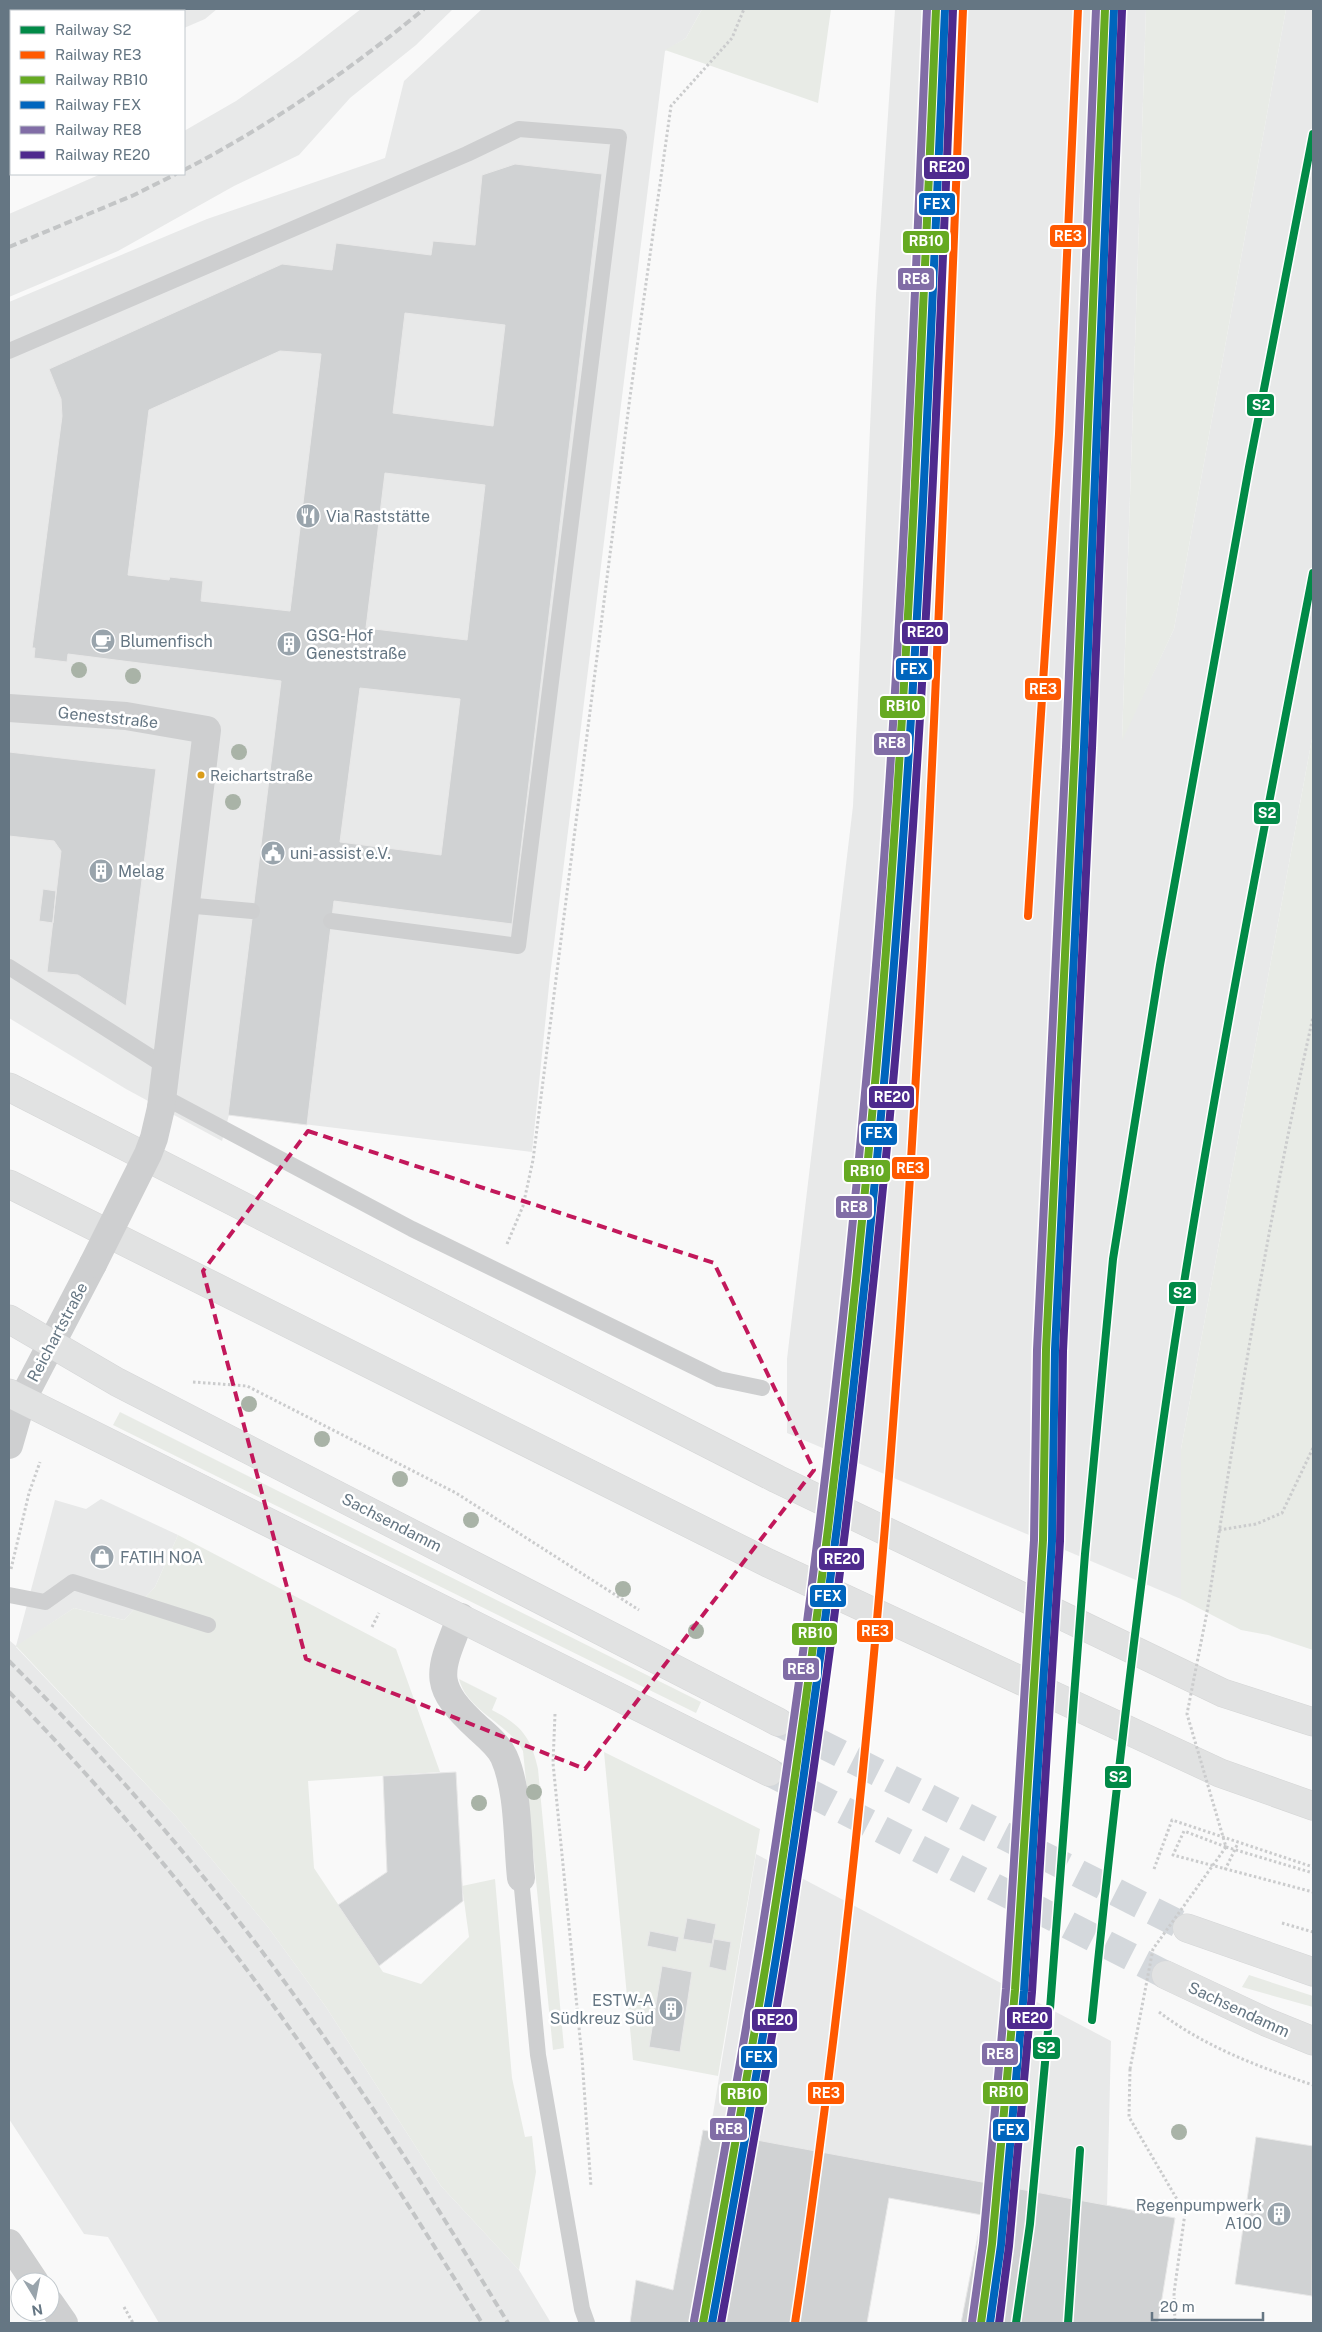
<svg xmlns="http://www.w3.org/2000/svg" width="1322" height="2332" font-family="'Public Sans',sans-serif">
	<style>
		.built { fill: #e8e9e9 }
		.green { fill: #e8ebe6 }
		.building { fill: #d0d2d3; stroke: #e8e8e8; fill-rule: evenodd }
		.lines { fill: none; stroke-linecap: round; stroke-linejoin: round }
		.secondary-tunnel { stroke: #d4d8dc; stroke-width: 28; stroke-dasharray: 28 14; stroke-linecap: butt }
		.secondary-casing { stroke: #d5d6d7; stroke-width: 29 }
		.highway-casing { stroke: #d5d6d6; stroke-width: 29 }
		.path { stroke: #cbcccd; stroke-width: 3; stroke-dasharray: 2.5 2.5; stroke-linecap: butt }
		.lane { stroke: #cecfd0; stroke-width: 16 }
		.street { stroke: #cecfd0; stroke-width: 28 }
		.secondary { stroke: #e1e2e2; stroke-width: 28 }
		.highway { stroke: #e1e2e2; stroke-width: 28 }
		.rail { stroke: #c3c5c6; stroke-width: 4; stroke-dasharray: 8 4; stroke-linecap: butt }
		.path-bridge { stroke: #cbcccd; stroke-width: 3; stroke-dasharray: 2.5 2.5; stroke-linecap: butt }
		.street-bridge { stroke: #cecfd0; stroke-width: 28 }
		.rail-1-casing { stroke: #fff; stroke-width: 11 }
		.rail-2-casing { stroke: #fff; stroke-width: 11 }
		.rail-3-casing { stroke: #fff; stroke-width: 11 }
		.rail-4-casing { stroke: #fff; stroke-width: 11 }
		.rail-5-casing { stroke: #fff; stroke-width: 11 }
		.rail-6-casing { stroke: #fff; stroke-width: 11 }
		.rail-1 { stroke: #018a47; stroke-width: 8 }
		.rail-2 { stroke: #ff5900; stroke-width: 8 }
		.rail-3 { stroke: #6a2; stroke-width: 8 }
		.rail-4 { stroke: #0065bd; stroke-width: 8 }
		.rail-5 { stroke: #816da6; stroke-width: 8 }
		.rail-6 { stroke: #4e2a8e; stroke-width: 8 }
		.tree { fill: #a9b3a7 }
		.marked { fill: none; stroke: #c2185b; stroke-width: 4; stroke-dasharray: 10 6; stroke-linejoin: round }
		.bus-dot { fill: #da9c1a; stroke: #fff; stroke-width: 2 }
		.labels { text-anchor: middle; stroke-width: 5; stroke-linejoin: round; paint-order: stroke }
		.bus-label { font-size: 15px; fill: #657683; stroke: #fff; text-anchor: start }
		.poi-label { font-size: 16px; fill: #657683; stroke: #fff; text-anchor: start }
		.street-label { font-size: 16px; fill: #657683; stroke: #fff }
		.line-badge { stroke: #fff; stroke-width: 2 }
		.badge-label { font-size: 14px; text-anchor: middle; font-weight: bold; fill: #fff }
	</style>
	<rect width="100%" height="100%" fill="#f9f9f9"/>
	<path class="built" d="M9,9H217L205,19L184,28V11H11V99L9,100Z
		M361,9H453L416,45L350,98L299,155L234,186L118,251L9,297V214L101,174H184V131L236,101L299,57Z
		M482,9H702L686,38L665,51L550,976L532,1152L229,1115L222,1141L126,1089L9,1018V302L207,219L385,158L404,81Z
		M895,9H1146L1122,739L1174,629L1286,9H1313V733L1181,1449V1599L787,1433V1359L853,806L876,295Z
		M101,1499L178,1535L155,1587L124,1620L74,1608L16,1647L175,1815L268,1927L326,2007L441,2186L519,2270L551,2323H159L108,2237L84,2234L9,2119V1640L16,1646L55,1500L86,1509Z
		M756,1854L1111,2041L1107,2206L710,2132Z"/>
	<path class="green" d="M702,9H831L818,103L665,50L686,38Z
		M1146,9H1286L1174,629L1122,741Z
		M1313,733V1650L1268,1635L1241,1630L1181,1599V1449Z
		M120,1412L701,1702L696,1713L113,1425Z
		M178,1535L396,1649L440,1772L308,1781L314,1868L383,1972L421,1984L469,1937L462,1886L495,1879L512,2078L525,2137L532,2136L536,2172L519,2270L441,2186L326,2007L268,1927L175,1815L16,1646L74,1608L124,1620L155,1587Z
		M459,1679L497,1698L492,1710C521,1725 531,1737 538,1769L564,2048L553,2050L523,1751C508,1723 467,1711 459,1679Z
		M604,1752L760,1829L718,2076L633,2060Z
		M1249,1975L1313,1996V2007L1242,1987Z"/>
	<path class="building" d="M515,164L602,174L512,924L334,901L307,1125L228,1115L281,681L68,654L67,662L34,658L35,648H32L62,416L61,399L49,369L282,264L332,270L336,243L431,255L433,241L475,245L482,175ZM405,313L505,325L493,426L393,413ZM280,351L321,354L290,611L201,601L203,581L170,577L169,580L128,575L149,410ZM385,473L485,485L467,640L366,628ZM360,688L460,699L441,855L340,842Z
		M9,752L156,769L126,1006L78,975L47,972L61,851L54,841L9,836Z
		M43,889L56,891L53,923L39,921Z
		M456,1772L463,1901L379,1966L338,1905L387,1872L383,1776Z
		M687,1918L716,1924L712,1944L683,1939Z
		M650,1931L679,1937L676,1952L647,1946Z
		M714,1939L731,1942L726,1971L709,1967Z
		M662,1966L692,1972L680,2052L649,2047Z
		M703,2130L1175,2218L1158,2323H961L982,2215L889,2198L867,2323H630L636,2280L673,2290Z
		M1256,2137L1313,2146L1312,2296L1235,2284Z"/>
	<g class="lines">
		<path class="secondary-tunnel" d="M778,1722L1187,1928
			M769,1772L1166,1975"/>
		<defs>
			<path id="secondary" d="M9,1319L117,1382L778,1722
				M9,1393L769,1772
				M1187,1928L1313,1972
				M1166,1975L1266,2022L1313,2041"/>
			<path id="highway" d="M9,1087L777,1479L1223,1693L1313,1722
				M9,1184L768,1563L1220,1773L1313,1806"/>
		</defs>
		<use href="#secondary" class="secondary-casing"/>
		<use href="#highway" class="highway-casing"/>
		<path class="path" d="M62,9L64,11
			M32,11L47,9
			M9,15H11
			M507,1244L523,1206L533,1160L630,397L671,106L732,38L744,9
			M193,1382L247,1386L456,1493L639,1610
			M1219,1530L1256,1524L1282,1513L1313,1448
			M11,1569L29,1493L40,1462
			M1207,1612C1237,1413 1269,1214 1313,1017
			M372,1627L379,1613
			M555,1714L553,1763L582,2058L591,2187
			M1226,1847L1184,1831L1173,1855L1313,1892
			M1154,1869L1172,1820L1313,1867
			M1225,1870L1238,1843
			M1282,1923L1313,1932
			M1159,2012C1205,2047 1259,2067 1313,2085
			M1130,2069L1129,2117L1185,2213L1174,2293L1175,2323
			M124,2307L133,2323"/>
		<path class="lane" d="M110,11L116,9
			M9,59L11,57
			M9,351L467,154L519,129L619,137L518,946L331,921
			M184,905L252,911
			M9,967L165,1066
			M162,1096L412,1229L719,1379L762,1388
			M9,1595L45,1602L73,1582L208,1625
			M521,1878L538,2055L582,2309L587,2323"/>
		<path class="street" d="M9,708L126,716L207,730L161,1108
			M9,1445L22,1400L93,1264
			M461,1617C438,1674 431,1685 479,1729C488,1737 499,1746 504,1757C519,1791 517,1841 521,1878
			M9,2243L35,2282
			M50,2303L64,2323"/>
		<use href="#secondary" class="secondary"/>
		<use href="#highway" class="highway"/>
		<path class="rail" d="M184,170C269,126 350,70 424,9
			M9,247L134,195L176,174
			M9,1661C95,1747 177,1841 251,1937C345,2060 428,2191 508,2323
			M9,1692C89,1774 165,1862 235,1954C325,2072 404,2197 482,2323"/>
		<path class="path-bridge" d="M1226,1847L1313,1873
			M1130,2069L1153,1949L1226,1847L1187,1714L1207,1612"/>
		<path class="street-bridge" d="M93,1264L148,1154L154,1138L161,1108"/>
		<defs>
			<path id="rail-1" d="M1092,2020C1115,1793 1141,1566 1175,1341C1214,1084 1264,828 1313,573
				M1016,2323L1030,2224L1050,2009L1085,1554L1113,1259L1160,965L1249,467L1313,134
				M1068,2323L1080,2150"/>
			<path id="rail-2" d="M1028,916L1059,434L1078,9
				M795,2323C910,1557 932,781 963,9"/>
			<path id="rail-3" d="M703,2323C727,2189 752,2054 773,1920C818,1638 851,1355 876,1072C907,718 921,364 936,9
				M981,2323L992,2244L1015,1990L1043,1540L1046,1350L1075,747L1105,9"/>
			<path id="rail-4" d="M712,2323C736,2189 761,2055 782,1920C826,1639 860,1356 885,1072C916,719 930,364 945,9
				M990,2323L1001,2245L1024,1991L1052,1541L1055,1350L1084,747L1114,9"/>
			<path id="rail-5" d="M694,2321C718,2187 743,2053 764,1918C809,1637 842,1354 867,1071C899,718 912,363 927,9
				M972,2322L983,2243L1006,1989L1034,1540L1037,1350L1066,747L1096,9"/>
			<path id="rail-6" d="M721,2323C745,2189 770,2055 791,1920C835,1639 868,1356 894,1072C925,719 939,364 953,10
				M999,2323L1009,2246L1032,1992L1060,1541L1063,1351L1092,748L1122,10"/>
		</defs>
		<use href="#rail-1" class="rail-1-casing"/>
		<use href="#rail-2" class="rail-2-casing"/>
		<use href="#rail-3" class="rail-3-casing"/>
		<use href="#rail-4" class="rail-4-casing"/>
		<use href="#rail-5" class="rail-5-casing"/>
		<use href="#rail-6" class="rail-6-casing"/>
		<use href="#rail-1" class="rail-1"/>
		<use href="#rail-2" class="rail-2"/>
		<use href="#rail-3" class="rail-3"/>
		<use href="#rail-4" class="rail-4"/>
		<use href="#rail-5" class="rail-5"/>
		<use href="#rail-6" class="rail-6"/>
	</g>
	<g class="tree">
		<circle cx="79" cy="670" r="8"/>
		<circle cx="133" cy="676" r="8"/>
		<circle cx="239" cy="752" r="8"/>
		<circle cx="233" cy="802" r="8"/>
		<circle cx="249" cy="1404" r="8"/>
		<circle cx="322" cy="1439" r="8"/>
		<circle cx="400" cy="1479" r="8"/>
		<circle cx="471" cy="1520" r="8"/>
		<circle cx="623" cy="1589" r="8"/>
		<circle cx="696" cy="1631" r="8"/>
		<circle cx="534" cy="1792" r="8"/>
		<circle cx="479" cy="1803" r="8"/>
		<circle cx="1179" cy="2132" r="8"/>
	</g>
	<path class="marked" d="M308,1131L714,1263L814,1470L585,1769L306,1659L203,1271Z"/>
	<defs>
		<symbol id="restaurant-disc" viewBox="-11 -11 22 22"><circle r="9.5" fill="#99a4ac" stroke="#fff"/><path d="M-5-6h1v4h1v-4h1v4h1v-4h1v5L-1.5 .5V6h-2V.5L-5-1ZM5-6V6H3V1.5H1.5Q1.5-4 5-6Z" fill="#fff"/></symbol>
		<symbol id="cafe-disc" viewBox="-11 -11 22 22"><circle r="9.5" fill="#99a4ac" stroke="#fff"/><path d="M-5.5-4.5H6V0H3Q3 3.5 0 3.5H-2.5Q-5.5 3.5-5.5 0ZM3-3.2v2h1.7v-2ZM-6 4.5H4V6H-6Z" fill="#fff"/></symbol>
		<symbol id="building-disc" viewBox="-11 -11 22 22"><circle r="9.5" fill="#99a4ac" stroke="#fff"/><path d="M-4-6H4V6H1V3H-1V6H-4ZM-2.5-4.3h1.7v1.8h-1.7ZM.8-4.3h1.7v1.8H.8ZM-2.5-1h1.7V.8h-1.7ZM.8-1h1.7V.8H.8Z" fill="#fff"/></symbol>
		<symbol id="civic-disc" viewBox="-11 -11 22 22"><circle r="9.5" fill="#99a4ac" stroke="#fff"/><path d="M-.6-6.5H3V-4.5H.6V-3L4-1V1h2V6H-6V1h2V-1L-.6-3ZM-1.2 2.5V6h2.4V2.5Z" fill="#fff"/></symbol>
		<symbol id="shop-disc" viewBox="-11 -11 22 22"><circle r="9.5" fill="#99a4ac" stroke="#fff"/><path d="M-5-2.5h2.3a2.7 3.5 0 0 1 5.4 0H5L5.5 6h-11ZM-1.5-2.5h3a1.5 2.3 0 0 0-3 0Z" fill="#fff"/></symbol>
	</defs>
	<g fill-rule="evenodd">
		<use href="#restaurant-disc" x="294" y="502" width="28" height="28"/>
		<use href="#cafe-disc" x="89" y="627" width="28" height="28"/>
		<use href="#building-disc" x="275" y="630" width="28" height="28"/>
		<use href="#civic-disc" x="259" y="839" width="28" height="28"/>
		<use href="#building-disc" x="87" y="857" width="28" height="28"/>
		<use href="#shop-disc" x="88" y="1543" width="28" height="28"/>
		<use href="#building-disc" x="657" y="1995" width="28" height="28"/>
		<use href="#building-disc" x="1265" y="2200" width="28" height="28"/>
	</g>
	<circle class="bus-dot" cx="201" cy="775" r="4.5"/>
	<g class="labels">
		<g class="bus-label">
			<text x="210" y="781">Reichartstraße</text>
		</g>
		<g class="poi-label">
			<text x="326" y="522">Via Raststätte</text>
			<text x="306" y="641">GSG-Hof<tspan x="306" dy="18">Geneststraße</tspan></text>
			<text x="120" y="647">Blumenfisch</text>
			<text x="290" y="859">uni-assist e.V.</text>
			<text x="118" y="877">Melag</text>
			<text x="120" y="1563">FATIH NOA</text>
			<text x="654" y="2006" text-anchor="end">ESTW-A<tspan x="654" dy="18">Südkreuz Süd</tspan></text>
			<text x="1262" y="2211" text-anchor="end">Regenpumpwerk<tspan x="1262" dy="18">A100</tspan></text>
		</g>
		<g class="street-label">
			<text transform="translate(108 717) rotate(6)" y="6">Geneststraße</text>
			<text transform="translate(57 1332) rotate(-62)" y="6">Reichartstraße</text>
			<text transform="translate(392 1522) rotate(27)" y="6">Sachsendamm</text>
			<text transform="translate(1239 2009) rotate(25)" y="6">Sachsendamm</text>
		</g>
	</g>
	<g class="line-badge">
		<rect x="923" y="156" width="47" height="24" rx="5" fill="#4e2a8e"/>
		<rect x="918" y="192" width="38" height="24" rx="5" fill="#0065bd"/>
		<rect x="1049" y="224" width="38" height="24" rx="5" fill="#ff5900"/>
		<rect x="902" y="230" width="48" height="24" rx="5" fill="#6a2"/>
		<rect x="897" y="267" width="38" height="24" rx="5" fill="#816da6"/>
		<rect x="1246" y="393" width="29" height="24" rx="5" fill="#018a47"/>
		<rect x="901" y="621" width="48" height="24" rx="5" fill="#4e2a8e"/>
		<rect x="895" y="657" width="38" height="24" rx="5" fill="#0065bd"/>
		<rect x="1024" y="677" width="38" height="24" rx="5" fill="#ff5900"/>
		<rect x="879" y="695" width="47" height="24" rx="5" fill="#6a2"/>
		<rect x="873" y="732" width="38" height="24" rx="5" fill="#816da6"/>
		<rect x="1253" y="801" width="28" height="24" rx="5" fill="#018a47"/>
		<rect x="868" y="1085" width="47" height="24" rx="5" fill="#4e2a8e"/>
		<rect x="860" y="1122" width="38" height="24" rx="5" fill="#0065bd"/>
		<rect x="891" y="1156" width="39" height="24" rx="5" fill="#ff5900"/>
		<rect x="843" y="1159" width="48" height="24" rx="5" fill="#6a2"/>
		<rect x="835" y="1195" width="38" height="24" rx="5" fill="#816da6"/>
		<rect x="1168" y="1281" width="29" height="24" rx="5" fill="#018a47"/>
		<rect x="818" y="1547" width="47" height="24" rx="5" fill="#4e2a8e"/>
		<rect x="809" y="1584" width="38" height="24" rx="5" fill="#0065bd"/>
		<rect x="856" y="1619" width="38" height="24" rx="5" fill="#ff5900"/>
		<rect x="791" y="1622" width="47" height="24" rx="5" fill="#6a2"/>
		<rect x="782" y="1657" width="38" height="24" rx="5" fill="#816da6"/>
		<rect x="1104" y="1765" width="28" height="24" rx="5" fill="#018a47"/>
		<rect x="1006" y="2006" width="47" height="24" rx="5" fill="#4e2a8e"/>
		<rect x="751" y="2008" width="47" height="24" rx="5" fill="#4e2a8e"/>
		<rect x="1032" y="2036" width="29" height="24" rx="5" fill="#018a47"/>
		<rect x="981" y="2042" width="38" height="24" rx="5" fill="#816da6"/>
		<rect x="740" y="2045" width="38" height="24" rx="5" fill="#0065bd"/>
		<rect x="982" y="2081" width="47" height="24" rx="5" fill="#6a2"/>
		<rect x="807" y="2081" width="38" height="24" rx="5" fill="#ff5900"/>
		<rect x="720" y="2082" width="48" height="24" rx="5" fill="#6a2"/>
		<rect x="709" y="2117" width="39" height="24" rx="5" fill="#816da6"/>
		<rect x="992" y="2118" width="38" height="24" rx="5" fill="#0065bd"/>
	</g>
	<g class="badge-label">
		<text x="947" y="172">RE20</text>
		<text x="937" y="209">FEX</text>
		<text x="1068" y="241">RE3</text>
		<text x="926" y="246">RB10</text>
		<text x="916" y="284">RE8</text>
		<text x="1261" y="410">S2</text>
		<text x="925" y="637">RE20</text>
		<text x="914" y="674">FEX</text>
		<text x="1043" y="694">RE3</text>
		<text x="903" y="711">RB10</text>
		<text x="892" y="748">RE8</text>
		<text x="1267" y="818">S2</text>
		<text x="892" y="1102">RE20</text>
		<text x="879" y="1138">FEX</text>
		<text x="910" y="1173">RE3</text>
		<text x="867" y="1176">RB10</text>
		<text x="854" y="1212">RE8</text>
		<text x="1182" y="1298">S2</text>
		<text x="842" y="1564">RE20</text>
		<text x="828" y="1601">FEX</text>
		<text x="875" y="1636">RE3</text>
		<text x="815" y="1638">RB10</text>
		<text x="801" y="1674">RE8</text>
		<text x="1118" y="1782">S2</text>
		<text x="1030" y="2023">RE20</text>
		<text x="775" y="2025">RE20</text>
		<text x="1046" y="2053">S2</text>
		<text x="1000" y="2059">RE8</text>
		<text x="759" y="2062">FEX</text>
		<text x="1006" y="2097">RB10</text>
		<text x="826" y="2098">RE3</text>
		<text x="744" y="2099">RB10</text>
		<text x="729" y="2134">RE8</text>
		<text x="1011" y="2135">FEX</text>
	</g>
	<rect width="1322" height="2332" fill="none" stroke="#657683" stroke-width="20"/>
	<rect x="10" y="10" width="175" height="165" fill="#ffffff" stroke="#c1c8cd"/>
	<rect x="20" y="26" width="25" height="8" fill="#018a47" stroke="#c1c8cd"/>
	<text x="55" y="35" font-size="15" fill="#657683">Railway S2</text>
	<rect x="20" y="51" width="25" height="8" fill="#ff5900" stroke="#c1c8cd"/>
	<text x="55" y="60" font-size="15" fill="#657683">Railway RE3</text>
	<rect x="20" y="76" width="25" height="8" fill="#66aa22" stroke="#c1c8cd"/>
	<text x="55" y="85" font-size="15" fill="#657683">Railway RB10</text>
	<rect x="20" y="101" width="25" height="8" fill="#0065bd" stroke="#c1c8cd"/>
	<text x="55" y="110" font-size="15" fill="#657683">Railway FEX</text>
	<rect x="20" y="126" width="25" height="8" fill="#816da6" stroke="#c1c8cd"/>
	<text x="55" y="135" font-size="15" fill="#657683">Railway RE8</text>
	<rect x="20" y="151" width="25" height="8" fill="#4e2a8e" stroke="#c1c8cd"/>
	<text x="55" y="160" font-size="15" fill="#657683">Railway RE20</text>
	<g transform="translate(35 2297) rotate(170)"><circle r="24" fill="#ffffff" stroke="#c1c8cd"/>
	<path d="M0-4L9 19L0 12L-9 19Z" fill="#99a4ac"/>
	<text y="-8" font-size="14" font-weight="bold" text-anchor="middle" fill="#657683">N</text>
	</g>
	<path d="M1152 2312v8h111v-8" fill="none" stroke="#657683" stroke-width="2.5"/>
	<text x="1160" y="2312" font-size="15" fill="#657683" stroke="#ffffff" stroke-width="4" paint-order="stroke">20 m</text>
</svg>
